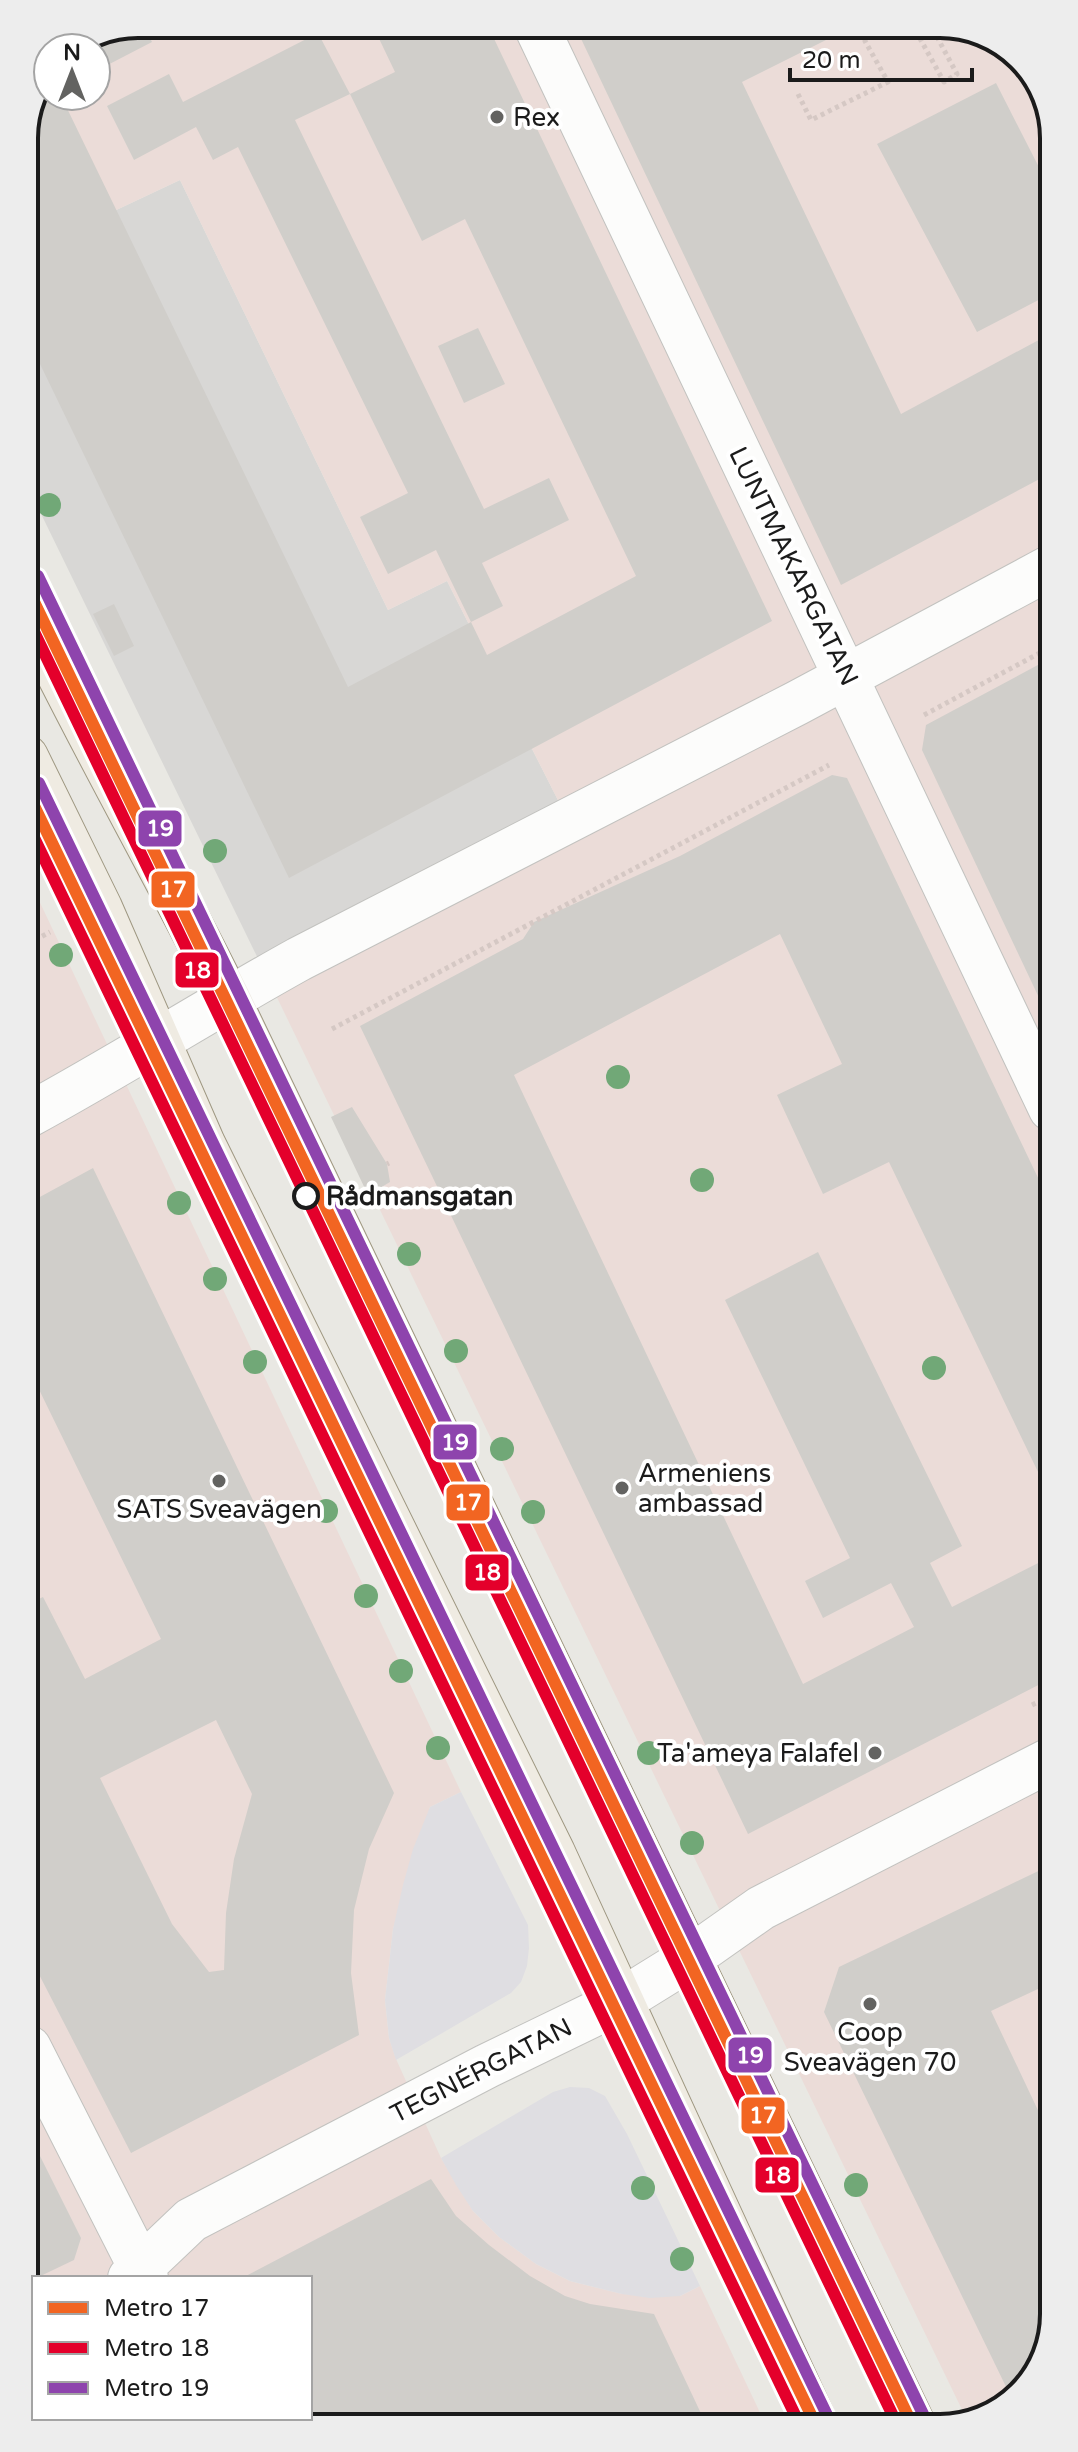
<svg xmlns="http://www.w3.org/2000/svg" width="1078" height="2452" font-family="'Varela Round',sans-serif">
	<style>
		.residential { fill: #d8d7d5 }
		.commercial { fill: #ebdcd8 }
		.plaza { fill: #dfdee2 }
		.building { fill: #d0ceca; fill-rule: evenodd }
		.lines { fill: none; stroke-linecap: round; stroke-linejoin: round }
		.minor-casing { stroke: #c2c2bf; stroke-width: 46 }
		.major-casing { stroke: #9e9781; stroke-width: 46 }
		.path { stroke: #d5c8c4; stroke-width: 5; stroke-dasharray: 4 4; stroke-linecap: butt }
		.minor { stroke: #fcfcfb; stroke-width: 44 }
		.major { stroke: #efebe2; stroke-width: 44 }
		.metro-1-casing { stroke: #fff; stroke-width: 18 }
		.metro-2-casing { stroke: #fff; stroke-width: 18 }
		.metro-3-casing { stroke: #fff; stroke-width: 18 }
		.metro-1 { stroke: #f26522; stroke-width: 12 }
		.metro-2 { stroke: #e4002b; stroke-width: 12 }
		.metro-3 { stroke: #8e44ad; stroke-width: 12 }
		.tree { fill: #71a877 }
		.poi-dot { fill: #636361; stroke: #fff; stroke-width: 3 }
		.stop-dot { fill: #fff; stroke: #1b1b1b; stroke-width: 4 }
		.labels { text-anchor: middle; stroke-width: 8; stroke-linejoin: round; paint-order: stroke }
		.poi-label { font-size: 26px; fill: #1b1b1b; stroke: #fff; text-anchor: start }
		.street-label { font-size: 26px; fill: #1b1b1b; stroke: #fff }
		.stop-label { font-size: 26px; font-weight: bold; fill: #1b1b1b; stroke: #fff; text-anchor: start }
		.rim { fill: none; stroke: #1b1b1b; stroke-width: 4 }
		.line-badge { stroke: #fff; stroke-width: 3 }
		.badge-label { font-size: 22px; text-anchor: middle; font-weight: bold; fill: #fff }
	</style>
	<rect width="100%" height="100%" fill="#e9e8e3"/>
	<path class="residential" d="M180,180L388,610L447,581L569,822L268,979L25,481V253Z"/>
	<path class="commercial" d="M138,24H948L1009,47L1048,101L1054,2314L1031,2383L977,2422H968L268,979L569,822L447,581L388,610L180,180L25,253L24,131L48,79V96H96V48H80Z
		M26,873L461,1792L430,1807L393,1929L385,2000L389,2038L396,2059L441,2158L473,2211L499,2237L536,2264L570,2281L622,2294L680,2296L700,2286L765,2423L130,2428L105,2418H310V2278H34V2356L30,2351Z"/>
	<path class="plaza" d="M461,1792L528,1925L529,1948L527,1966L521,1982L511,1993L396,2060L389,2038L385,2000L393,1929L403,1885L413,1849L430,1807Z
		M570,2087L589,2088L605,2096L627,2134L700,2286L680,2296L650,2298L622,2294L570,2281L536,2264L499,2237L473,2211L456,2185L441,2158L553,2092Z"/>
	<path class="building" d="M138,24H143L152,42L96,71V48H80Z
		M372,24H487L772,621L289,878L25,333L24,131L48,79V96H61L348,687L471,622L487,655L636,576L465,219L422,241L350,94L395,72Z
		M574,24H818L826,40L742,82L901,414L1048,335L1049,474L841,585Z
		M318,33L350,94L295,120L484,509L549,478L569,520L482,563L503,606L471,622L436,550L388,574L360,517L408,493L238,147L213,160L196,127L134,160L107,106L169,74L183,102Z
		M996,83L1048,185V295L977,332L877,144Z
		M478,328L505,384L464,403L438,346Z
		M114,604L134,646L114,656L93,614Z
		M1049,659L1050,946V1021L922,750L926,725Z
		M832,775L847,778L1051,1205L1052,1501L889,1162L823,1194L777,1095L842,1064L780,934L514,1075L803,1684L914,1627L891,1583L823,1618L805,1581L850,1558L725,1300L818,1252L962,1546L930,1563L952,1607L1052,1556V1678L748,1834L360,1026L523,939L534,922L680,856Z
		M352,1107L387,1164L390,1182L368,1195L331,1117Z
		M93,1168L394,1793L369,1849L354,1910L351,1973L359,2035L131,2153L29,1955L28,1604L43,1597L85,1679L161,1639L28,1367L27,1204ZM216,1720L252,1794L234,1859L226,1913L224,1970L209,1972L172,1924L100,1778Z
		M1053,1864V1982L991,2011L1044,2123L1053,2119L1054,2314L1031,2383L1011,2397L824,2012L839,1967Z
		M30,2136L81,2238L74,2260L30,2281Z
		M431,2179L456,2216L489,2245L530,2276L565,2296L590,2304L654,2314L706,2424L565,2425L564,2421L561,2425L276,2427L272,2418H310V2278H242Z
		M106,2418H174L179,2427L130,2428Z"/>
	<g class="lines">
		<defs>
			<path id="minor" d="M535,24L1051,1109
				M27,1116C119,1066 207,1010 299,959L797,703L1049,568
				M29,2048L146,2278
				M130,2278L191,2220L487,2066L619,2002L690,1958L761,1908L1052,1759
				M30,2337L34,2335
				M218,2418L223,2427"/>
			<path id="major" d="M26,608C89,740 163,867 228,999L912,2422
				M26,757L100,908L203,1144L553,1853L815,2423"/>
		</defs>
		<use href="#minor" class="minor-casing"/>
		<use href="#major" class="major-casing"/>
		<path class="path" d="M912,24L944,82L957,74L930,24
			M798,94L811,120L888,82L865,41L879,24
			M924,715L1049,648
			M35,940L50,932
			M332,1029L829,765
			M387,1164L389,1163
			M1032,1705L1052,1695"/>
		<use href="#minor" class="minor"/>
		<use href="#major" class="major"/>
		<defs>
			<path id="metro-1" d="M25,583L911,2422
				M26,789L815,2423"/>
			<path id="metro-2" d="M26,615L896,2422
				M26,821L799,2423"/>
			<path id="metro-3" d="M38,576L924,2416
				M39,783L828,2417"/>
		</defs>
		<use href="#metro-1" class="metro-1-casing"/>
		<use href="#metro-2" class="metro-2-casing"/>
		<use href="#metro-3" class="metro-3-casing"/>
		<use href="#metro-1" class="metro-1"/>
		<use href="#metro-2" class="metro-2"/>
		<use href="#metro-3" class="metro-3"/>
	</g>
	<g class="tree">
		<circle cx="49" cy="505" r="12"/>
		<circle cx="215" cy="851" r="12"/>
		<circle cx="61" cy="955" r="12"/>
		<circle cx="618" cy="1077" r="12"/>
		<circle cx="702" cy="1180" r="12"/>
		<circle cx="179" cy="1203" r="12"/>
		<circle cx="409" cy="1254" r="12"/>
		<circle cx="215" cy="1279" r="12"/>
		<circle cx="456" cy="1351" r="12"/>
		<circle cx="255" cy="1362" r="12"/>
		<circle cx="934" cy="1368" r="12"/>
		<circle cx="502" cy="1449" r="12"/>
		<circle cx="326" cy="1511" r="12"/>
		<circle cx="533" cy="1512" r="12"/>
		<circle cx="366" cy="1596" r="12"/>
		<circle cx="401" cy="1671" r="12"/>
		<circle cx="438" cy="1748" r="12"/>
		<circle cx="649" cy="1753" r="12"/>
		<circle cx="692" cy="1843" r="12"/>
		<circle cx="856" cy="2185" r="12"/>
		<circle cx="643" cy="2188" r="12"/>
		<circle cx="682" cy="2259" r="12"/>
	</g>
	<g class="poi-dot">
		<circle cx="497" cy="117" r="8"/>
		<circle cx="219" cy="1481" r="8"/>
		<circle cx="622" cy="1488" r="8"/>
		<circle cx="875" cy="1753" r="8"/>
		<circle cx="870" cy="2004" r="8"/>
	</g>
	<circle class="stop-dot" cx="306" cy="1196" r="12"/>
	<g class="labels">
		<g class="poi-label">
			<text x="513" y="126">Rex</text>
			<text x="638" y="1482">Armeniens<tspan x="638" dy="30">ambassad</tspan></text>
			<text x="219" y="1518" text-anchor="middle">SATS Sveavägen</text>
			<text x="859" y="1762" text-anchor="end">Ta'ameya Falafel</text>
			<text x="870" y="2041" text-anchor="middle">Coop<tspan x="870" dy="30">Sveavägen 70</tspan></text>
		</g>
		<g class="street-label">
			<text transform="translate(794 566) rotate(64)" y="9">LUNTMAKARGATAN</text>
			<text transform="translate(481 2070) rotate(-27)" y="9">TEGNÉRGATAN</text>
		</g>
		<g class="stop-label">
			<text x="326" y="1205">Rådmansgatan</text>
		</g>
	</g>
	<path d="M0 0H1078V2452H0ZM138 38H940A100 100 0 0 1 1040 138V2314A100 100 0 0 1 940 2414H138A100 100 0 0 1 38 2314V138A100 100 0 0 1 138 38Z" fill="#ededed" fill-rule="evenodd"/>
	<path class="rim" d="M138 38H940A100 100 0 0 1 1040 138V2314A100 100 0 0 1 940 2414H138A100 100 0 0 1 38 2314V138A100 100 0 0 1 138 38Z"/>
	<g class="line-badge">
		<rect x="137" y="809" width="46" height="39" rx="8" fill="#8e44ad"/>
		<rect x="150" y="870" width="46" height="39" rx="8" fill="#f26522"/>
		<rect x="174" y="951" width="46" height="38" rx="8" fill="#e4002b"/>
		<rect x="432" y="1423" width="46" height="38" rx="8" fill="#8e44ad"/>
		<rect x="445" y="1483" width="46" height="39" rx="8" fill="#f26522"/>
		<rect x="464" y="1553" width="46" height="39" rx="8" fill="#e4002b"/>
		<rect x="727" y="2036" width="46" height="38" rx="8" fill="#8e44ad"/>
		<rect x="740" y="2096" width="46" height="39" rx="8" fill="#f26522"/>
		<rect x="754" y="2156" width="46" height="38" rx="8" fill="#e4002b"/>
	</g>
	<g class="badge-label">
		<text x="160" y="836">19</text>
		<text x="173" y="897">17</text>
		<text x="197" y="978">18</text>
		<text x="455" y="1450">19</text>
		<text x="468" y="1510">17</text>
		<text x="487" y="1580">18</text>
		<text x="750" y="2063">19</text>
		<text x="763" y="2123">17</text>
		<text x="777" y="2183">18</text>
	</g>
	<rect x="32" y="2276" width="280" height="144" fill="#ffffff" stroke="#a4a4a4" stroke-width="2"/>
	<rect x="48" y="2302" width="40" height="12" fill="#f26522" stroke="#a4a4a4" stroke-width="2"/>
	<text x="104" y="2316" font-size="24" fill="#1b1b1b">Metro 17</text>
	<rect x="48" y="2342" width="40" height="12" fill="#e4002b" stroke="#a4a4a4" stroke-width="2"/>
	<text x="104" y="2356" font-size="24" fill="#1b1b1b">Metro 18</text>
	<rect x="48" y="2382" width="40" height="12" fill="#8e44ad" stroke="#a4a4a4" stroke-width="2"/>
	<text x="104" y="2396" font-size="24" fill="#1b1b1b">Metro 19</text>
	<g transform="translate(72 72)"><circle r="38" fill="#ffffff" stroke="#a4a4a4" stroke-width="2"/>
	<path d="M0-6L14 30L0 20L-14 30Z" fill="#636361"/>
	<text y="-12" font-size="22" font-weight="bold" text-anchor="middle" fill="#1b1b1b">N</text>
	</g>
	<path d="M790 68v12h182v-12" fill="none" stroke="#1b1b1b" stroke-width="4"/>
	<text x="802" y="68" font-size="24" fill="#1b1b1b" stroke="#ffffff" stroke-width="6" paint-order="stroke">20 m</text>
</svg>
